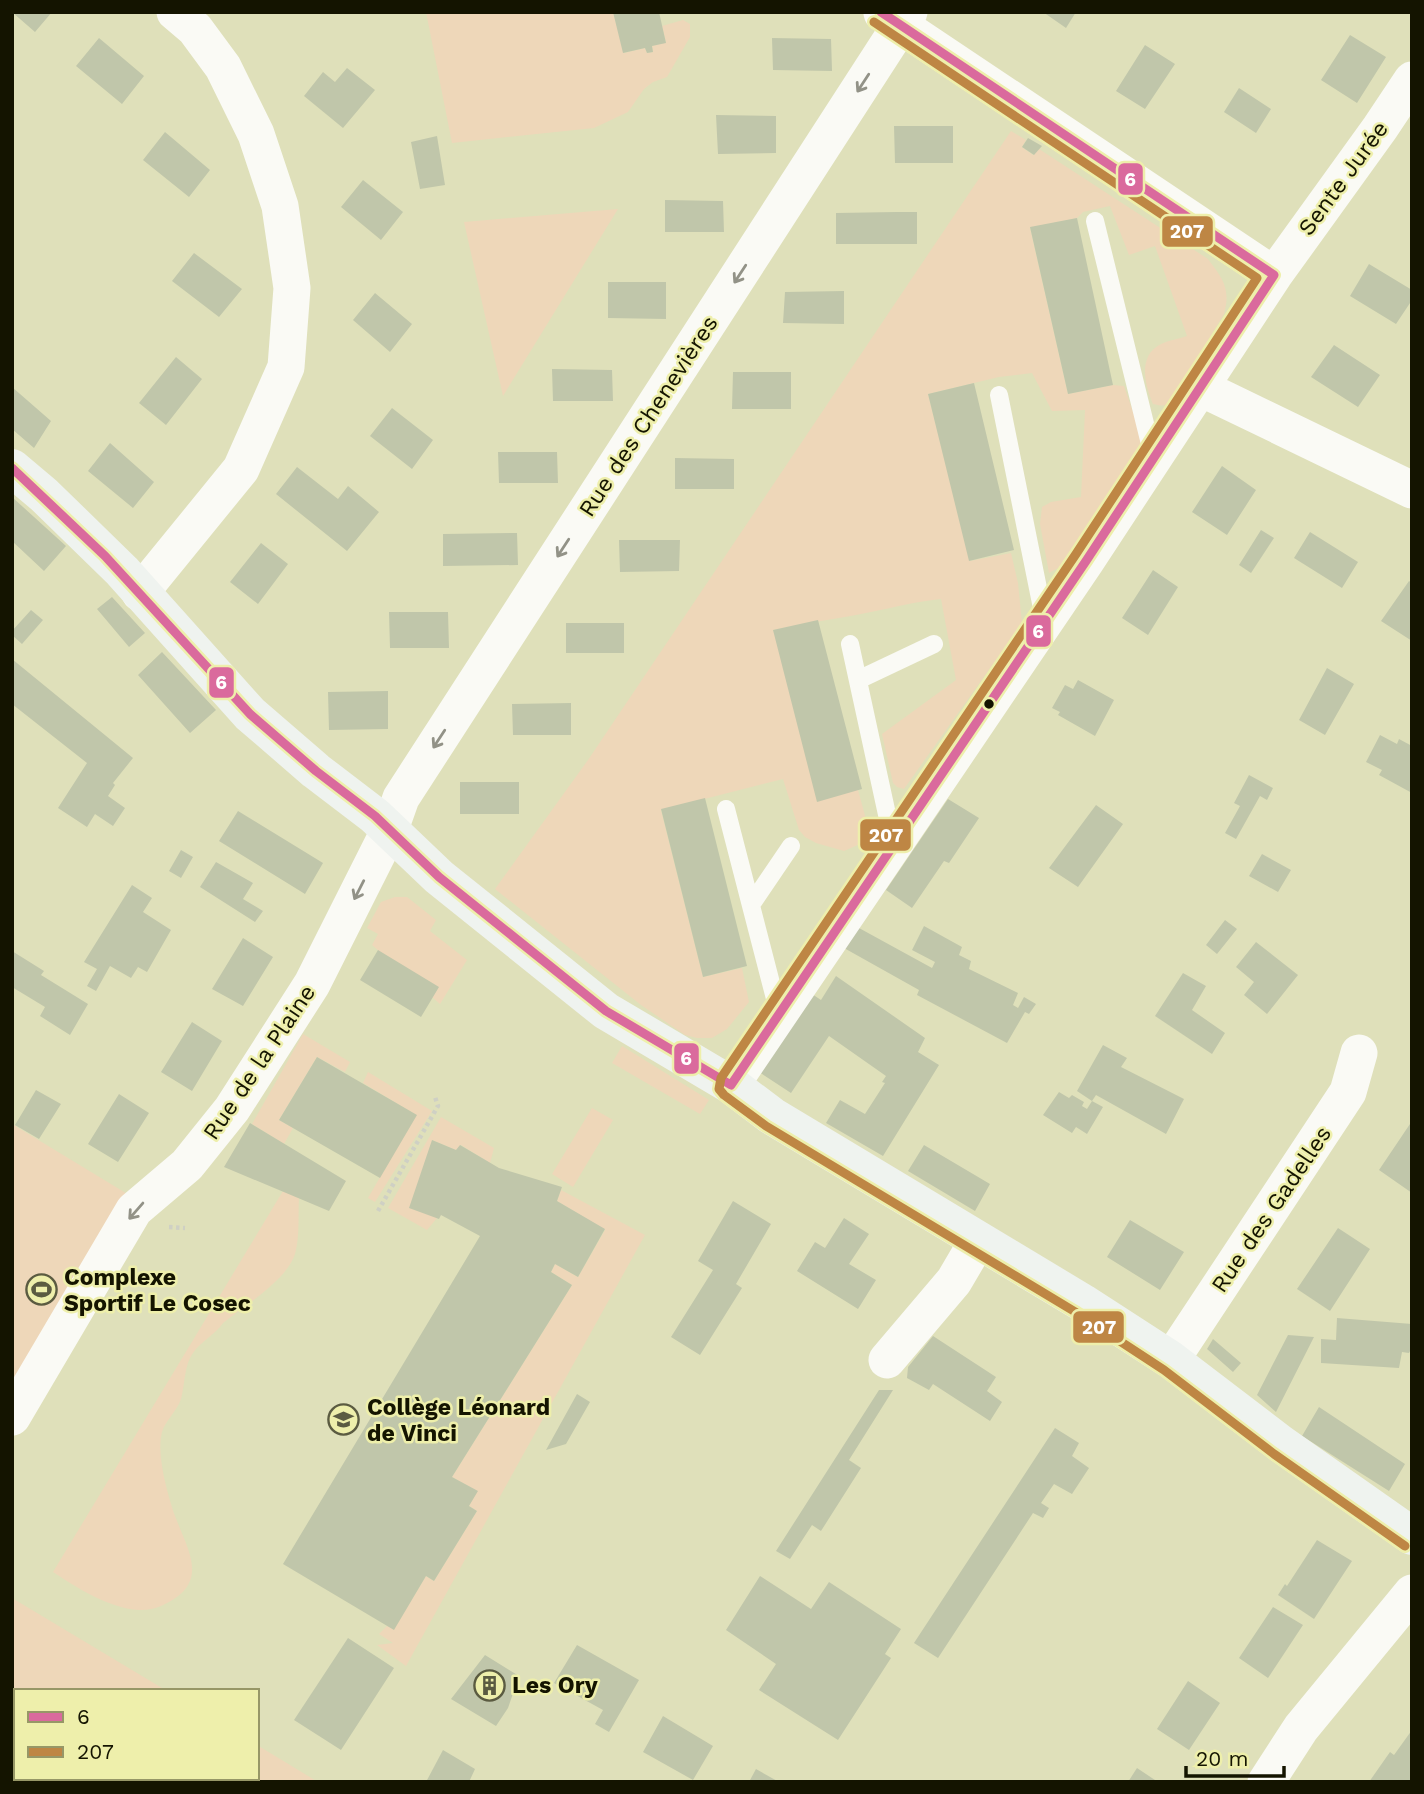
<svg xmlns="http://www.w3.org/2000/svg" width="1424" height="1794" font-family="'Work Sans',sans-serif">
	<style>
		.green { fill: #eed7b9 }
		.building { fill: #c0c6aa }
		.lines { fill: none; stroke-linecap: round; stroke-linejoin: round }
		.path { stroke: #cfd0c4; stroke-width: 4.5; stroke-dasharray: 3.5 3.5; stroke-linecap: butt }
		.lane { stroke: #fafaf5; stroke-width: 18 }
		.street { stroke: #fafaf5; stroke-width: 37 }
		.secondary { stroke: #eff3ef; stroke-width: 38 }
		.bus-1-casing { stroke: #eeefab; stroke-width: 14 }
		.bus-2-casing { stroke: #eeefab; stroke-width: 14 }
		.bus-1 { stroke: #da6a9d; stroke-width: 9 }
		.bus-2 { stroke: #be8644; stroke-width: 9 }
		.oneway { stroke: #929287 }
		.bus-dot { fill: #141400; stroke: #eeefab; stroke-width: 2.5 }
		.labels { text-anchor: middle; stroke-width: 5; stroke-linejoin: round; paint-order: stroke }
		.street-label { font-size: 23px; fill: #141400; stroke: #eeefab }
		.poi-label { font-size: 23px; font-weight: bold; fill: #141400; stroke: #eeefab; text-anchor: start }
		.line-badge { stroke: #eeefab; stroke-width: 2.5 }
		.badge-label { font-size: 19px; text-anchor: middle; font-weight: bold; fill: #fff }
	</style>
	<rect width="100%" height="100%" fill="#dfe0ba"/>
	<path class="green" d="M426,12H613L624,53L645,48L647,53L653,52L652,46L666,42L662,26L683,20L690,24V37L667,77L653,82L644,89L628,112L594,128L452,143Z
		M1011,131L1026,140L1022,147L1033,155L1039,149L1208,259C1223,279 1231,289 1224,314L1171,401C1166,407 1161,406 1153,404C1145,385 1137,356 1161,344C1169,340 1179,339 1187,336L1155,246L1129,255L1110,206L1083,212L1077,218L1030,228L1068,394L1113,385L1124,386L1145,446L1062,566L1049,573L1040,524L1042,507L1051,502L1081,497L1085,410L1052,411L1032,373L999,377L928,394L970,561L1011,553L1018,583L1022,623L904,789L897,787L893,783L882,734L956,680L941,599C904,603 869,614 833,619C813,622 793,626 773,630L858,790L867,823L869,840L844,851L816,843L805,837L799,830L783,779L661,810L703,977L742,968L749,1002L727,1029L712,1038H697L685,1035L641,1005L495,889L588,760Z
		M618,209L503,396L464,222Z
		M395,897H407L436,920L430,931L467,960L440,1004L372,945L378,934L367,928L381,902Z
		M303,1034L350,1062L345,1072L317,1057L279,1120L293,1128L284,1144L252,1124Z
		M622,1046L709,1100L700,1114L612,1063Z
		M368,1072L432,1111L375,1202L368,1198L416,1115L363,1083Z
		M592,1108L613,1120L573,1187L552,1174Z
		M441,1117L494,1148L490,1163L461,1145L456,1150L432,1140L437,1218L427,1230L388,1208Z
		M12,1124L129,1195L12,1384Z
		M561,1190L645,1235L406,1666L377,1645L393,1643L379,1634L387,1626L394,1629L426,1576L434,1581L477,1511L469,1506L477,1491L452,1477L572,1285L551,1272L555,1264L578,1277L605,1230L557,1201Z
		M283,1191L299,1198C298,1216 300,1236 295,1254C287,1280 244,1306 223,1323C215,1335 201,1341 193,1353C184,1365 185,1385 181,1399C177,1411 165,1421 162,1432C156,1455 168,1495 175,1516C189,1553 211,1584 161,1606C128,1621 80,1590 53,1572Z
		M12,1598L167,1691H16V1778H257V1745L318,1782H12Z"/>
	<path class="building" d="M12,12H52L35,32Z
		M613,12H659L666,43L652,46L653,52L647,53L645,48L623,53Z
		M1043,12H1076L1066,28Z
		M1350,35L1386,57L1357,103L1321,80Z
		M99,38L144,76L122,104L76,66Z
		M772,38L831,39L832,71L773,70Z
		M1145,45L1175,64L1145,109L1116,91Z
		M347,68L375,90L343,128L304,96L323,72L335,82Z
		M1239,88L1271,109L1256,133L1224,112Z
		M716,115L776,116V153L718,154Z
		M894,126H953V163H895Z
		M165,132L210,170L189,197L143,160Z
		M437,136L445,185L420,189L411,142Z
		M1028,138L1042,146L1034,155L1022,147Z
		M363,180L403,212L381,240L341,207Z
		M665,200L723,201L724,232H665Z
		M896,212H917V244H836V213Z
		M1077,218L1113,385L1068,394L1030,227Z
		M194,253L242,289L219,317L172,281Z
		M1369,264L1412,290V300L1396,324L1350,296Z
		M608,282H666V319L608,318Z
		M844,291V324L783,323L785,292Z
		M375,293L412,324L390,352L353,320Z
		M1334,345L1380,375L1358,407L1311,377Z
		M176,357L202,379L166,425L139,403Z
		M552,369L612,370L613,401H553Z
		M733,372H791V409H732Z
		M974,383L1014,550L969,561L928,394Z
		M12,387L51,421L34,448L12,429Z
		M392,408L433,440L412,469L370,436Z
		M110,443L154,482L133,508L88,471Z
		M498,452H557L558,483H499Z
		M675,458L734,459V489H675Z
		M1222,466L1256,490L1227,535L1192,512Z
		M297,467L338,499L348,486L379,512L347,551L276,494Z
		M12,497L66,546L44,571L12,541Z
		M1261,530L1274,538L1251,573L1239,565Z
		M1310,532L1358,562L1342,588L1294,558Z
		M517,533L518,565L443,566V534Z
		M619,540H680L679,571L620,572Z
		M261,543L288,564L258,604L230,582Z
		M1153,570L1178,587L1148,635L1122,618Z
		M1409,581L1412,583V641L1381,621Z
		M112,597L145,633L129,647L97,609Z
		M31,610L43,620L22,644L12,635V631Z
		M389,612H448L449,648H390Z
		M818,620L862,789L817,802L773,630Z
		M566,623H624V653H566Z
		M162,652L216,710L190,733L138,675Z
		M12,659L133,758L113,783L115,785L108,796L125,808L113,826L95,814L87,827L58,808L87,763L12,704Z
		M1327,668L1354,684L1325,735L1299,720Z
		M1078,680L1114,700L1095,736L1058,715L1060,712L1052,708L1065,685L1073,689Z
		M388,691V729L329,730L328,692Z
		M571,703V735H513L512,704Z
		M1380,735L1397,744L1399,739L1412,746V793L1379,775L1382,770L1366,762Z
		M1249,775L1273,788L1267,800L1260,796L1236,839L1225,833L1240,806L1234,803Z
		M460,782H519V814H460Z
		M705,798L747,966L703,977L661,809Z
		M948,799L979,818L949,863L944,861L912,908L886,890Z
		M1096,805L1123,824L1078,887L1049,868Z
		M238,811L323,863L305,894L219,841Z
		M181,850L193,857L181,878L169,871Z
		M1262,854L1291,870L1278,892L1249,876Z
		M216,862L253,883L243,899L263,911L255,922L200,887Z
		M132,885L152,898L143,912L171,930L147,972L138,967L131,978L110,966L96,991L87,986L97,969L84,962Z
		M1225,920L1237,929L1217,954L1206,945Z
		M924,926L962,947L959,955L971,961L969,969L1018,993L1013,1005L1018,1008L1024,997L1036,1004L1029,1014L1025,1012L1007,1043L917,995L919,990L844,948L859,928L932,968L935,962L912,950Z
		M243,938L273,957L243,1006L212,989Z
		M1256,942L1298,975L1267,1014L1244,995L1254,982L1236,967Z
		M378,950L439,987L421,1017L360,980Z
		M12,951L44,971L41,975L88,1004L70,1035L40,1016L45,1007L12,987Z
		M1183,973L1206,986L1192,1010L1225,1033L1212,1054L1155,1016Z
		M836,976L925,1038L918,1052L939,1065L883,1156L826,1123L840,1100L865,1114L885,1083L882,1082L886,1076L829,1036L791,1093L759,1072L812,994L821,1000Z
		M192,1022L222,1041L192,1091L161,1072Z
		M1103,1045L1127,1058L1121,1067L1184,1099L1166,1134L1096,1095L1092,1101L1103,1107L1087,1134L1076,1127L1072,1133L1043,1115L1059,1092L1069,1098L1072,1095L1084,1102L1082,1106L1087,1109L1092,1101L1077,1091Z
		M317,1057L417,1115L380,1178L279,1120Z
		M36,1090L61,1104L39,1139L15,1125Z
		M119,1094L149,1113L118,1162L88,1144Z
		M1412,1121V1193L1379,1170Z
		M250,1123L346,1181L329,1211L224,1167Z
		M432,1140L456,1150L460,1145L499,1168L562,1187L557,1201L605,1229L578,1277L555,1264L551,1272L572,1285L452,1477L478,1491L469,1506L477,1511L434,1581L426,1576L394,1630L283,1564L480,1236L441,1215L439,1219L409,1208Z
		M924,1145L990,1184L975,1211L908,1171Z
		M733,1201L771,1224L736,1284L742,1288L700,1355L671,1337L713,1270L698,1261Z
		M844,1218L869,1234L849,1264L876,1280L858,1309L797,1271L815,1242L825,1248Z
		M1130,1220L1184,1252L1160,1290L1107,1257Z
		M1338,1228L1370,1249L1330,1311L1297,1289Z
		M1337,1318L1412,1324V1347L1409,1353L1402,1352L1399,1368L1321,1363V1339L1336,1340Z
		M1288,1335L1314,1337L1276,1412L1257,1395Z
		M933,1336L996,1377L987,1391L1002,1402L990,1421L933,1384L929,1390L907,1378L908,1367Z
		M1213,1339L1241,1363L1233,1372L1207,1349Z
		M879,1390H893L849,1460L861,1468L821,1531L812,1525L790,1559L776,1551Z
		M577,1394L590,1402L566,1444L546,1450Z
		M1319,1407L1405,1464L1389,1491L1302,1436Z
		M1055,1428L1079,1443L1072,1456L1089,1468L1072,1494L1054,1484L1041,1503L1049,1508L1043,1518L1033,1513L938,1658L914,1643Z
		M1317,1540L1352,1561L1314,1619L1278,1595L1285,1584L1287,1586Z
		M760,1576L811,1609L829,1582L901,1629L885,1654L891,1658L838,1740L759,1690L776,1664L726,1630Z
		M1273,1607L1303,1625L1268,1678L1239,1658Z
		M348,1638L394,1668L341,1750L294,1720Z
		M577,1645L639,1680L609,1732L595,1724L603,1710L554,1683Z
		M485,1655L519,1676L508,1708L496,1726L451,1699Z
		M1188,1681L1220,1703L1189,1750L1157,1729Z
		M663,1716L713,1746L693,1780L643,1752Z
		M1412,1730V1782H1369L1390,1752L1394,1755Z
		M443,1750L475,1769L469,1782H426Z
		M1137,1768L1158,1782H1128Z
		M756,1769L779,1782H749Z"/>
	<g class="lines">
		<path class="path" d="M378,1211L438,1106L435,1097
			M169,1227L185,1228"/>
		<path class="lane" d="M1095,221L1153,456
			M999,395L1044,618
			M850,644L893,842
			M858,680L934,644
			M726,809L779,1014
			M751,905L791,846"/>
		<path class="street" d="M882,13L1274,275
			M1201,388L1412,490
			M140,593L241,469L286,367L292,288L280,206L256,134L223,67L195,29L175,12
			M731,1085L1086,561L1274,275L1380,128L1412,80
			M887,1360L954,1281L978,1240
			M1171,1360L1348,1092L1359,1053
			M12,1417L134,1210L187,1165L232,1109L312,984L390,829L401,798L909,12
			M1266,1782L1301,1728L1412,1593"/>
		<path class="secondary" d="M12,468L44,495L122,571L250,714L316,771L375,816L439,877L606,1011L731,1085L772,1116L1083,1303L1171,1360L1281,1444L1412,1536"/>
		<defs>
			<path id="bus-1" d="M12,468L105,556L250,714L316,771L375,816L439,877L606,1011L731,1085L1086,561L1274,275L881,12"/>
			<path id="bus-2" d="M874,22L1257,278L1076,554L721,1078L719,1089L724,1095L766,1126L1077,1313L1164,1370L1274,1454L1405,1546"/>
		</defs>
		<use href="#bus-1" class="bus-1-casing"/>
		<use href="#bus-2" class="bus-2-casing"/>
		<use href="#bus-1" class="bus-1"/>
		<use href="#bus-2" class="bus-2"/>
	</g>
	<defs><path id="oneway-shaft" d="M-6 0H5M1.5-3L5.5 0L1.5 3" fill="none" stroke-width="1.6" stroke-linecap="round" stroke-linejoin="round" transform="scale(1.75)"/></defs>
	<g class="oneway">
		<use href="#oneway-shaft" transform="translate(863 83) rotate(123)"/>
		<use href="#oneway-shaft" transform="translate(740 274) rotate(123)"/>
		<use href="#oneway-shaft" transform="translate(563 548) rotate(123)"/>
		<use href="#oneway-shaft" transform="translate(439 739) rotate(123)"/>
		<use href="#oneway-shaft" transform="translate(359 890) rotate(117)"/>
		<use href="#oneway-shaft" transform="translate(136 1211) rotate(131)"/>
	</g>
	<defs>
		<symbol id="stadium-ring" viewBox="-11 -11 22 22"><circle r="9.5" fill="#eeefab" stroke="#5b5b41" stroke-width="1.5"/><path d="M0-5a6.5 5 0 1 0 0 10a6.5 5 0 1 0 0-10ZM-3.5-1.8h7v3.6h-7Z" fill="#5b5b41"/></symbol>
		<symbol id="school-ring" viewBox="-11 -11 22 22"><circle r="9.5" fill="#eeefab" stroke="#5b5b41" stroke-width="1.5"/><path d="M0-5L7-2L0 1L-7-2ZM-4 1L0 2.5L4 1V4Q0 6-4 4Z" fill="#5b5b41"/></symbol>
		<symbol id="building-ring" viewBox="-11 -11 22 22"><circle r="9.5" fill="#eeefab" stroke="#5b5b41" stroke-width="1.5"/><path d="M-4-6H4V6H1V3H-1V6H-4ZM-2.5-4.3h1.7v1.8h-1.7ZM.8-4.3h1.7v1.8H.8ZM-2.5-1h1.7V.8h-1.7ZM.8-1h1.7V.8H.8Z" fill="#5b5b41"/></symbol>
	</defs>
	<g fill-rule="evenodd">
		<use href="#stadium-ring" x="24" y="1272" width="35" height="35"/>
		<use href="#school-ring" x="326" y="1402" width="35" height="35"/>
		<use href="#building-ring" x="472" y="1668" width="35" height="35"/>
	</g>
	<circle class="bus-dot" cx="989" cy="704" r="6"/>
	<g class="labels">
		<g class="street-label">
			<text transform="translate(1343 178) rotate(-54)" y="8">Sente Jurée</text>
			<text transform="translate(648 416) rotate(-57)" y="8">Rue des Chenevières</text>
			<text transform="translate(259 1062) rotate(-56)" y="8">Rue de la Plaine</text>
			<text transform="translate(1271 1209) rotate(-56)" y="8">Rue des Gadelles</text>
		</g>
		<g class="poi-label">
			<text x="64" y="1285">Complexe<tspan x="64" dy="26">Sportif Le Cosec</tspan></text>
			<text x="367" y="1415">Collège Léonard<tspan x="367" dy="26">de Vinci</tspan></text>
			<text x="512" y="1693">Les Ory</text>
		</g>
	</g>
	<g class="line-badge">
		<rect x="1117" y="162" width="27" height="34" rx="7" fill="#da6a9d"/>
		<rect x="1161" y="215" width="53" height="33" rx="7" fill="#be8644"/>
		<rect x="1025" y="614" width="27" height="34" rx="7" fill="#da6a9d"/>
		<rect x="208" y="666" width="27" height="33" rx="7" fill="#da6a9d"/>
		<rect x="859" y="818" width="53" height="34" rx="7" fill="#be8644"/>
		<rect x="673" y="1042" width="27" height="33" rx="7" fill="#da6a9d"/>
		<rect x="1072" y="1310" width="53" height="34" rx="7" fill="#be8644"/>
	</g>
	<g class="badge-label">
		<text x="1130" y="186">6</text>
		<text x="1187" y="238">207</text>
		<text x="1038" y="638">6</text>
		<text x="221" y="689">6</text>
		<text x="886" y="842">207</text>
		<text x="686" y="1065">6</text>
		<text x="1099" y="1334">207</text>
	</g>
	<rect width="1424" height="1794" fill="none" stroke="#141400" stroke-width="28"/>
	<rect x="14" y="1689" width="245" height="91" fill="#eeefab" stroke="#979767" stroke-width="2"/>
	<rect x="28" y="1712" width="35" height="10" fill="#da6a9d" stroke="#979767" stroke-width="2"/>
	<text x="77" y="1724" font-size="21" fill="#141400">6</text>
	<rect x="28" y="1747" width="35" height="10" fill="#be8644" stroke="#979767" stroke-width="2"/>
	<text x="77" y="1759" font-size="21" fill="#141400">207</text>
	<path d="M1186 1766v10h98v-10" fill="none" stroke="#141400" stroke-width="3.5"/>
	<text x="1196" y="1766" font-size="21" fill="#141400" stroke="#eeefab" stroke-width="5" paint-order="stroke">20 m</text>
</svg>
